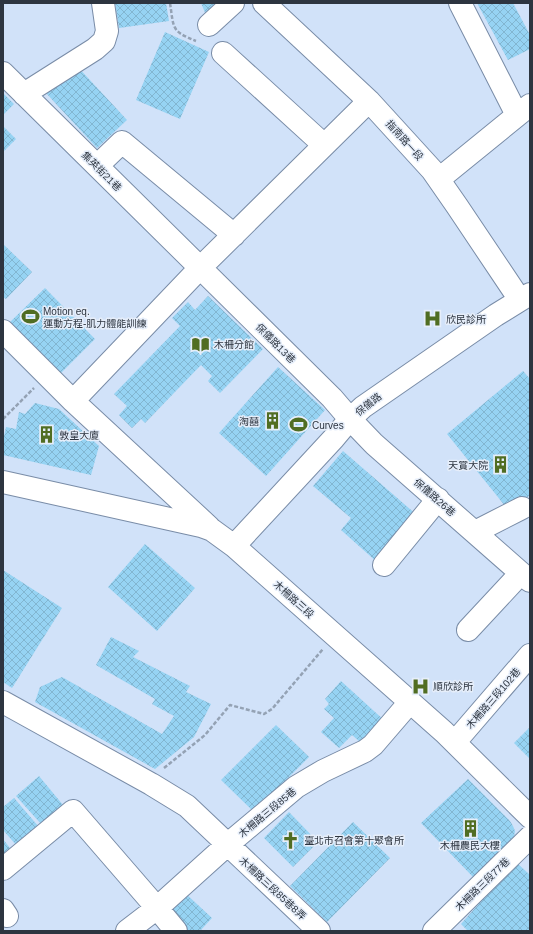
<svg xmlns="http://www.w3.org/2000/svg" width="533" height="934" font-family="Helvetica,'Noto Sans TC',sans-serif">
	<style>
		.building { fill: url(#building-cross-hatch) }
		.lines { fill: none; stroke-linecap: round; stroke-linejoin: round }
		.minor-casing { stroke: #798ca7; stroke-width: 24 }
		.path { stroke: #94a2b4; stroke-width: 2.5; stroke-dasharray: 4 2; stroke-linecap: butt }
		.minor { stroke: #fff; stroke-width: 22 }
		.labels { text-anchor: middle; stroke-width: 3; stroke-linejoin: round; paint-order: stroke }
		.street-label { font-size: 10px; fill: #2d3540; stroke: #e6eefa }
		.poi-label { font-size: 10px; fill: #2d3540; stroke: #e6eefa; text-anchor: start }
	</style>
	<defs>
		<pattern id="building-cross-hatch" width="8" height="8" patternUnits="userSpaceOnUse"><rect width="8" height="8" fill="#96d3f3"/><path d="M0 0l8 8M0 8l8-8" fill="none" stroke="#82b6d1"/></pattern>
	</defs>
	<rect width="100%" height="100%" fill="#d1e2f9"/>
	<path class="building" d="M115,3H166L169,21L119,28Z
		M201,3H224L206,15Z
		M477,3H513L530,35V49L508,60Z
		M165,32L209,52L180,119L136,100Z
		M76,65L127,120L97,148L46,93Z
		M3,93L14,104L3,115Z
		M3,126L16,139L3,152Z
		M3,244L32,272L6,299L3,297Z
		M45,288L95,339L59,375L8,324Z
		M208,296L263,349L220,393L208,381L212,376L201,365L145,423L141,419L132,428L119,415L127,406L114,394L180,326L172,318L188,302L195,310Z
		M278,367L325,410L266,476L219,433Z
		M523,371L530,379V495L510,512L447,434Z
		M35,403L59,409L99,446L91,475L3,455V441L6,427L16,429L19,412L25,414Z
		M343,451L418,516L378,563L341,530L351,518L313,486Z
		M145,544L195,588L157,631L108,587Z
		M3,570L62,608L12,688L3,682Z
		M111,637L139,651L133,657L190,686L186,692L211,704L194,737L155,769L35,702L40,687L62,677L162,734L174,716L152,704L155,699L96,665Z
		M341,681L386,722L372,737L368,733L360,742L352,735L339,748L321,732L334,718L324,709L329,704L325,699Z
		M276,725L309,757L254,812L221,780Z
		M530,727V759L514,743Z
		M39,776L63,805L41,824L16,796Z
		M468,779L510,821L513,826L515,831L514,837L512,841L473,877L421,823Z
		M14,798L39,827L17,846L3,830V807Z
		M289,812L318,842L293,867L264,838Z
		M353,822L390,858L327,922L290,886Z
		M3,839L13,852L3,860Z
		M516,862L530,875V931H468L461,924Z
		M184,892L212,918L200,931H178L162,916Z"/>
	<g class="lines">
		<defs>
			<path id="minor" d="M264,3L369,101L432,170L457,206L520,300
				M460,3L517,115
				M209,25L233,3
				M223,53L324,145
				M3,73L332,398L350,419L374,444L530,581
				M24,94L95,49L104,41L107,31L103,3
				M97,166L122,142L234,235
				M439,179L530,105
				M3,331L73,401L209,527
				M73,401L200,268L369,101
				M3,482L201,526L212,530L234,546L444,732L530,817
				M475,532L522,508
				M234,546L334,438L350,419L363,407L496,315L530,294
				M384,565L438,499
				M468,630L521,573
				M3,702L151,784L187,806L319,931
				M455,742L530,655
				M3,869L73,811L157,908L176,931
				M3,910L7,916
				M127,931L157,908L227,845L296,787L323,771L365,751L373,745L410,702
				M434,931L530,837"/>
		</defs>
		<use href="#minor" class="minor-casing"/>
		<path class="path" d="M170,3C174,29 171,31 196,41
			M3,419L34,388
			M164,768L205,735L230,705L264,714L272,709L323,649"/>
		<use href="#minor" class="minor"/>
	</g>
	<defs>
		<symbol id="stadium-bare" viewBox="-9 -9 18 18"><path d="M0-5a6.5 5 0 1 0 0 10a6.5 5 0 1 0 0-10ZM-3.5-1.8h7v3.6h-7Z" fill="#506d22" stroke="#e6eefa" stroke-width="2.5" paint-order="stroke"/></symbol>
		<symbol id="hospital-bare" viewBox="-9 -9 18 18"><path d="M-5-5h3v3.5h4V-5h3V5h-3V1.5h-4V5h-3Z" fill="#506d22" stroke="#e6eefa" stroke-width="2.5" paint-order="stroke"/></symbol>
		<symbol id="library-bare" viewBox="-9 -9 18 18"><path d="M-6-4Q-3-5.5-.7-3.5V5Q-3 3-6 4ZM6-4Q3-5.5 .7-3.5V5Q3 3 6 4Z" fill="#506d22" stroke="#e6eefa" stroke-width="2.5" paint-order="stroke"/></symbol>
		<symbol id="building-bare" viewBox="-9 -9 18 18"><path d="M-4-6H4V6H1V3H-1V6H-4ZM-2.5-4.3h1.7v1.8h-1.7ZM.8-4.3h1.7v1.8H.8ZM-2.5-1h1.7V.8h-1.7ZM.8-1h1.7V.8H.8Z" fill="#506d22" stroke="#e6eefa" stroke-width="2.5" paint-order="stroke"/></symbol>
		<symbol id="church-bare" viewBox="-9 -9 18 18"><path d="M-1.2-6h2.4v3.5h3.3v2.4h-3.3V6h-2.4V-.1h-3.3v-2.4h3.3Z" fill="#506d22" stroke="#e6eefa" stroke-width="2.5" paint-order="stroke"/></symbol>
	</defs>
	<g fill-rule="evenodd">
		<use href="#stadium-bare" x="18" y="304" width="25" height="25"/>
		<use href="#hospital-bare" x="420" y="306" width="25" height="25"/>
		<use href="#library-bare" x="188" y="332" width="25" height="25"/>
		<use href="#building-bare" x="260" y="408" width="25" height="25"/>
		<use href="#stadium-bare" x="286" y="412" width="25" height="25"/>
		<use href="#building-bare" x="34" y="422" width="25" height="25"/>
		<use href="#building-bare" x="488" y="452" width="25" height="25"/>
		<use href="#hospital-bare" x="408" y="674" width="25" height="25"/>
		<use href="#building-bare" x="458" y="816" width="25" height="25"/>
		<use href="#church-bare" x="278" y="828" width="25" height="25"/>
	</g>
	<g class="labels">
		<g class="street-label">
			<text transform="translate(405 140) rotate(48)" y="4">指南路一段</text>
			<text transform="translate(102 171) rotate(45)" y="4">集英街21巷</text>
			<text transform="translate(276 343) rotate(45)" y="4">保儀路13巷</text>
			<text transform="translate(368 404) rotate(-38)" y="4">保儀路</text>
			<text transform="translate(435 497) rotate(41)" y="4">保儀路26巷</text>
			<text transform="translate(294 599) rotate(42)" y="4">木柵路三段</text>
			<text transform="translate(493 698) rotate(-49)" y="4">木柵路三段102巷</text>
			<text transform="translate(267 812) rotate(-40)" y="4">木柵路三段85巷</text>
			<text transform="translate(482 884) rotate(-44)" y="4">木柵路三段77巷</text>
			<text transform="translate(273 888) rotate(43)" y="4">木柵路三段85巷8弄</text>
		</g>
		<g class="poi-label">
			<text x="43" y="315">Motion eq.<tspan x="43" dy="12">運動方程-肌力體能訓練</tspan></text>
			<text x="446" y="323">欣民診所</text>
			<text x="214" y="348">木柵分館</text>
			<text x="259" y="425" text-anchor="end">淘囍</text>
			<text x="312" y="429">Curves</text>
			<text x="59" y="439">敦皇大廈</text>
			<text x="488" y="469" text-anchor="end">天賞大院</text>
			<text x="433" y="690">順欣診所</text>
			<text x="304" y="844">臺北市召會第十聚會所</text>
			<text x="470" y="849" text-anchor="middle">木柵農民大樓</text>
		</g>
	</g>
	<rect width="533" height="934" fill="none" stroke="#2d3540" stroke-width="8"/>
</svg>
